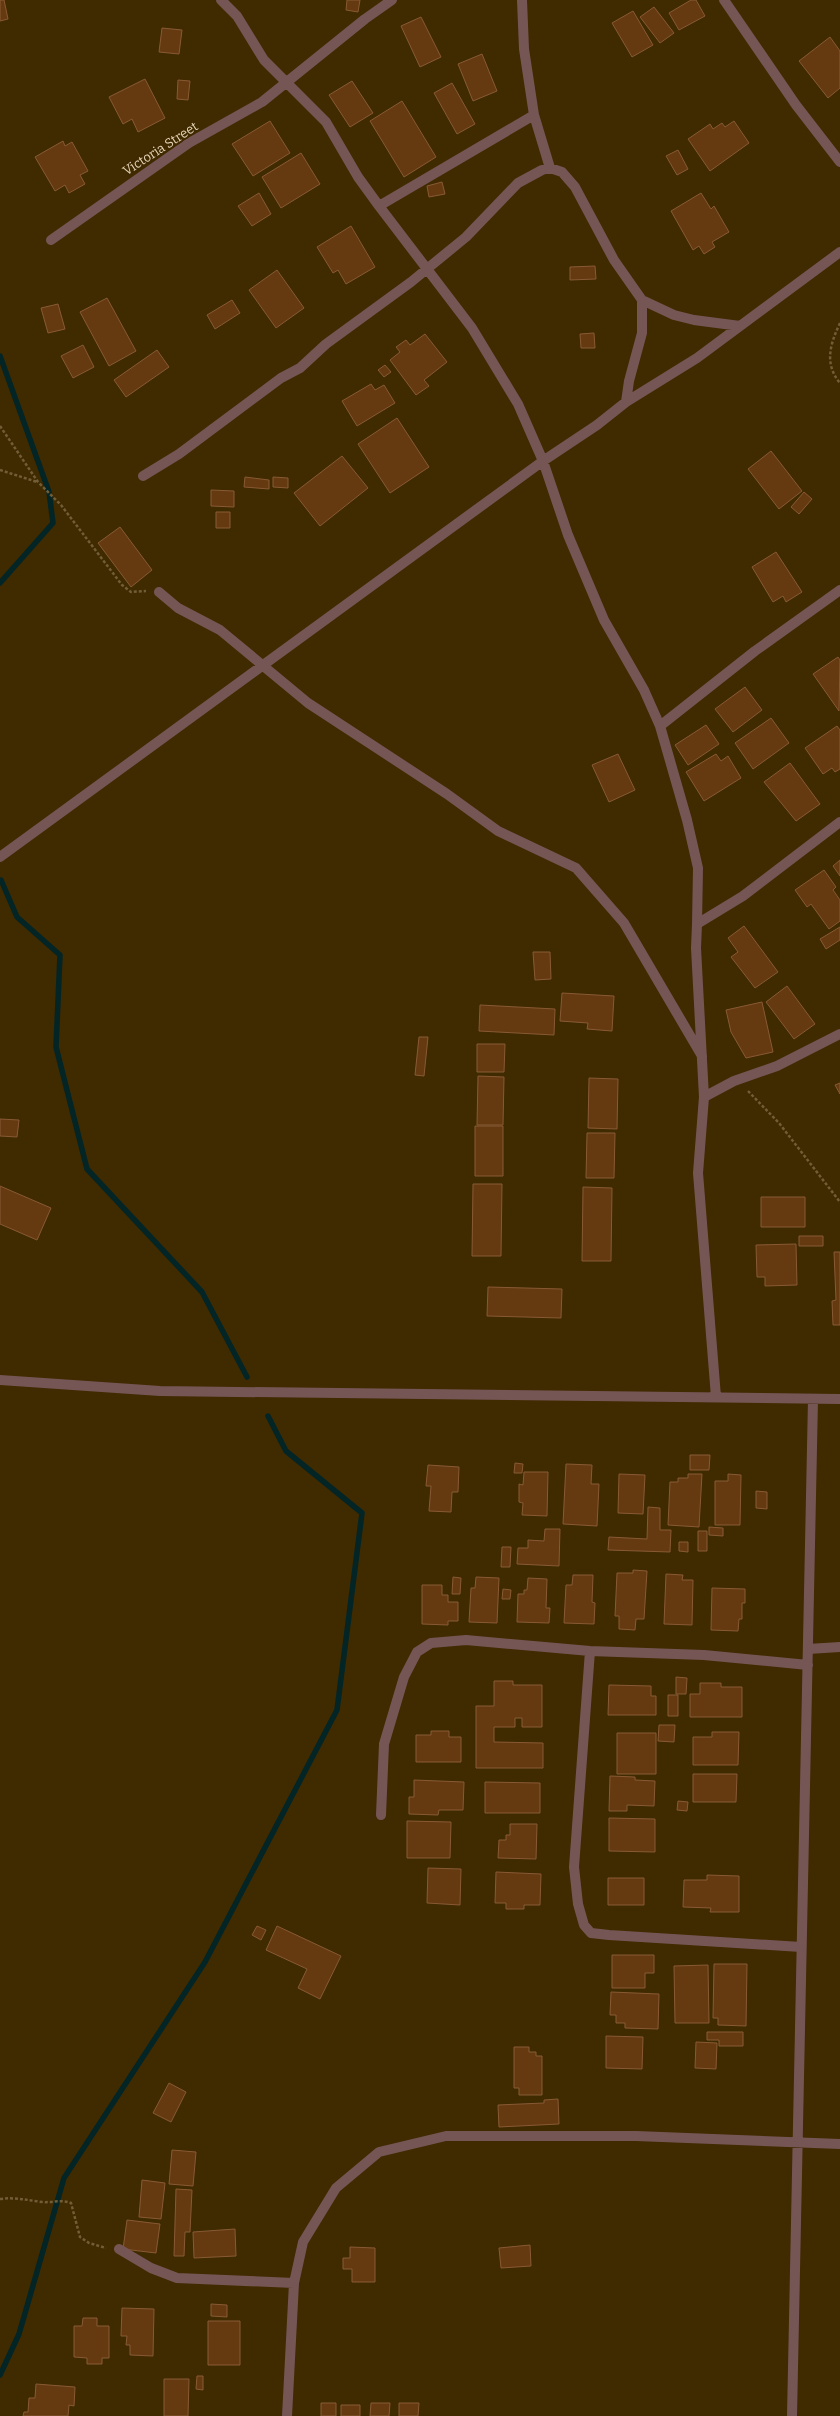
<svg xmlns="http://www.w3.org/2000/svg" width="840" height="2416" font-family="Bitter,serif">
	<style>
		.lines { fill: none; stroke-linecap: round; stroke-linejoin: round }
		.stream { stroke: #032526; stroke-width: 5.5 }
		.building { fill: #653a11; stroke: #885a34 }
		.path { stroke: #715d37; stroke-width: 2.5; stroke-dasharray: 3 2; stroke-linecap: butt }
		.minor { stroke: #765655; stroke-width: 10 }
		.labels { text-anchor: middle; stroke-width: 4; stroke-linejoin: round; paint-order: stroke }
		.street-label { font-size: 13px; fill: #e4d3b8; stroke: #402a00 }
	</style>
	<rect width="100%" height="100%" fill="#402a00"/>
	<g class="lines">
		<path class="stream" d="M0,356L49,492L53,523L0,583
			M1,880L17,917L60,955L56,1047L87,1169L202,1292L247,1377
			M0,2375L19,2334L64,2178L205,1962L337,1710L362,1513L286,1451L268,1416"/>
	</g>
	<path class="building" d="M0,0H4L8,19L0,21Z
		M347,0H360L358,12L346,10Z
		M691,0H696L705,16L679,30L669,13Z
		M654,7L674,33L660,43L640,17Z
		M633,11L653,45L632,57L612,23Z
		M421,17L441,57L420,67L401,26Z
		M162,28L182,30L179,54L159,52Z
		M830,37L840,51V88L828,98L799,61Z
		M482,54L497,91L473,101L458,64Z
		M145,79L165,118L138,132L132,119L123,124L109,97Z
		M178,80L190,81L188,100L177,99Z
		M352,81L373,113L350,127L329,95Z
		M452,83L475,124L457,134L434,93Z
		M402,101L436,157L404,177L370,121Z
		M270,121L290,153L253,176L232,144Z
		M734,121L749,143L710,171L688,139L710,124L713,129L722,123L725,127Z
		M63,141L65,146L72,142L88,171L80,175L85,184L69,193L65,185L55,191L35,157Z
		M678,150L688,169L677,175L666,156Z
		M301,153L320,184L281,208L262,177Z
		M442,182L445,194L429,197L427,186Z
		M259,193L271,214L252,226L238,206Z
		M701,193L711,209L714,206L729,232L712,242L715,247L704,254L699,246L693,250L671,211Z
		M351,226L375,267L346,284L338,270L333,273L317,247Z
		M595,266L596,279L570,280V267Z
		M277,270L304,308L276,328L249,290Z
		M107,298L136,351L109,366L80,312Z
		M232,300L240,313L215,329L207,315Z
		M58,304L65,329L48,333L41,308Z
		M594,333L595,348H581L580,334Z
		M425,334L447,362L424,380L429,386L416,395L390,360L400,352L396,347L406,340L410,345Z
		M83,345L94,367L73,378L61,356Z
		M157,350L169,367L126,397L114,380Z
		M385,365L391,372L384,377L378,370Z
		M371,384L375,390L384,385L395,403L357,426L342,401Z
		M397,418L429,467L390,493L358,444Z
		M771,451L802,491L779,509L748,469Z
		M342,456L368,488L320,526L294,493Z
		M245,477L269,480V489L244,487Z
		M273,477L288,478V488L273,487Z
		M211,490L234,491V507L211,506Z
		M804,492L812,499L799,514L791,507Z
		M216,512H230V528H216Z
		M120,527L152,570L131,587L98,543Z
		M776,552L802,592L786,602L783,596L773,602L752,567Z
		M838,657L840,660L839,711L813,674Z
		M745,687L762,710L733,732L715,709Z
		M771,718L789,743L753,769L735,743Z
		M706,725L719,744L688,765L675,745Z
		M837,726L840,730V769L835,772L832,768L823,774L805,748Z
		M618,754L635,790L609,802L592,765Z
		M716,754L721,761L728,756L741,778L704,801L686,772Z
		M790,763L820,804L796,821L764,782Z
		M840,860V876L833,866Z
		M824,870L836,887L833,890L840,900V921L829,929L811,904L807,907L795,890Z
		M744,926L778,972L755,988L731,957L738,952L728,938Z
		M840,927V940L826,949L820,939Z
		M533,952H550L551,979L535,980Z
		M787,986L815,1024L794,1039L766,1002Z
		M562,993L614,996L612,1031L587,1029L588,1023L560,1021Z
		M762,1002L773,1052L746,1058L731,1032L726,1010Z
		M480,1005L555,1009L554,1035L479,1031Z
		M419,1037H428L424,1076L415,1075Z
		M477,1044H505L504,1072H477Z
		M478,1076L504,1077L503,1125H477Z
		M589,1078L618,1079L617,1129L588,1128Z
		M840,1083V1094L835,1085Z
		M0,1119L19,1120L17,1137L0,1136Z
		M475,1126H503V1176H475Z
		M587,1133H615L614,1178H586Z
		M473,1184H502L501,1256H472Z
		M0,1186L51,1208L37,1240L0,1224Z
		M583,1187L612,1188L611,1261H582Z
		M761,1197H805V1227H761Z
		M799,1236H823V1246H799Z
		M796,1244L797,1285L765,1286V1277H757L756,1245Z
		M834,1252H840V1325H833L832,1301L836,1300Z
		M488,1287L562,1289L561,1318L487,1316Z
		M690,1455H710L709,1470H690Z
		M515,1463L523,1464L522,1473H514Z
		M566,1464L592,1465L591,1484H599L597,1526L563,1524Z
		M428,1465L459,1467L458,1492H452L451,1512L429,1511L431,1486H426Z
		M524,1472H548L547,1516L522,1515L523,1503L519,1502V1484L523,1485Z
		M619,1474L645,1475L643,1514L618,1513Z
		M688,1474H702L699,1527L668,1525L670,1482H678V1478H688Z
		M728,1474L741,1475L740,1525H715V1481H728Z
		M756,1491L767,1492V1509L756,1508Z
		M648,1507L660,1508V1530H671L670,1552L608,1550L609,1537L647,1539Z
		M709,1527L723,1528V1536L709,1535Z
		M545,1529H560L559,1566L517,1564L518,1548H528V1540L544,1541Z
		M698,1531H707V1551H698Z
		M679,1542H688V1552L679,1551Z
		M502,1547H511L510,1567H501Z
		M633,1570L647,1571L644,1619H636L635,1630L619,1629V1616H615L617,1573H633Z
		M666,1574L683,1575L682,1580H693L692,1625L664,1624Z
		M573,1575H593L592,1602L595,1603L594,1624L564,1623L566,1585H572Z
		M453,1577L461,1578L460,1594H452Z
		M476,1577L499,1578L497,1623L469,1622L471,1588H475Z
		M528,1578L547,1579L546,1608H550L549,1623L517,1622L518,1594H524V1590H527Z
		M422,1585H442V1595H448V1602H458V1621H448V1625L422,1624Z
		M712,1588L745,1589V1603H742V1619H739L738,1631L711,1630Z
		M503,1589L511,1590L510,1599H502Z
		M676,1677L687,1678L686,1694H676Z
		M494,1681H513V1685H542V1727H522V1718H515V1727H494V1742L543,1743V1768H476V1706H494Z
		M700,1683H721V1687H742V1717H690V1694H700Z
		M609,1685L651,1686V1696H656V1715H608Z
		M668,1695H678V1716H668Z
		M659,1725H675L674,1742L658,1741Z
		M431,1731H449V1737H461V1762H416V1735H431Z
		M712,1732H739L738,1765H693V1737H712Z
		M617,1733H656V1774H617Z
		M693,1774H737L736,1802H693Z
		M610,1776L635,1777V1780L655,1781L654,1806L627,1805V1811H609Z
		M414,1780L464,1782L463,1810H439L438,1815L409,1814V1797H414Z
		M485,1782L540,1783V1813H485Z
		M678,1801L688,1802L687,1811L677,1810Z
		M609,1818L655,1819V1852L609,1851Z
		M407,1821L451,1822L450,1858H407Z
		M510,1824H537L536,1859L498,1858L499,1840H506V1835H510Z
		M428,1868L461,1869L460,1905L427,1903Z
		M496,1872L541,1874L540,1905H524V1909H506V1903H495Z
		M707,1875L739,1876V1912H710L711,1908L683,1907L684,1880H707Z
		M608,1878H644V1905H608Z
		M257,1926L266,1930L261,1940L252,1935Z
		M277,1926L341,1956L320,1999L298,1988L307,1969L266,1950Z
		M612,1955H654V1973H645V1988H612Z
		M714,1964H747L746,2026L718,2025V2018H713Z
		M708,1965L709,2023H675L674,1966Z
		M611,1992L659,1994L658,2029L625,2028V2023H616V2015H610Z
		M707,2032H743V2046H719V2040H707Z
		M606,2036L643,2037L642,2069L606,2068Z
		M696,2042L717,2043L716,2069L695,2068Z
		M514,2047H529V2052H536V2056H542V2095H519V2088H514Z
		M169,2083L186,2092L171,2122L153,2113Z
		M558,2099L559,2124L499,2127L498,2105L544,2103V2100Z
		M172,2150L196,2152L193,2186L169,2184Z
		M142,2180L165,2183L161,2219L139,2217Z
		M176,2189L192,2190L190,2232H185L184,2256H174Z
		M127,2220L160,2224L156,2253L123,2249Z
		M235,2229L236,2256L194,2258L193,2232Z
		M530,2245L531,2266L501,2268L499,2248Z
		M350,2247L375,2248V2282H352V2269H343V2258H350Z
		M211,2304L227,2305V2317L211,2316Z
		M122,2308L154,2309L153,2356L130,2355V2345H126L127,2336H121Z
		M83,2318H97V2326H109V2358H102V2364H87V2358L74,2357V2326H82Z
		M208,2321H240V2365H208Z
		M197,2376H203V2390L196,2389Z
		M164,2379H189L188,2416H164Z
		M36,2384L75,2387L74,2406L69,2405L68,2416H23L24,2412H28L29,2398H35Z
		M321,2403H336V2416H321Z
		M371,2403H390L389,2416H370Z
		M399,2403H419L418,2416H399Z
		M341,2405H360V2416H341Z"/>
	<g class="lines">
		<path class="path" d="M840,323C830,344 824,364 840,383
			M0,426L38,482L61,505L122,585L131,592L146,591
			M0,470L37,482
			M748,1091L779,1123L840,1202
			M0,2199C15,2197 27,2200 42,2202C52,2203 61,2199 71,2203L80,2237L89,2243L106,2248"/>
		<path class="minor" d="M221,0L237,16L264,60L326,122L358,177L379,206L472,328L518,404L543,461L568,535L604,620L644,690L660,726L687,820L698,868L697,924
			M522,0L524,49L534,115L550,168
			M724,0L796,105L840,162
			M379,206L534,115
			M51,240L189,143L262,102L365,19L392,0
			M626,402L629,381L642,333V300
			M143,476L179,454L281,378L300,368L326,344L411,282L466,237L518,183L542,170L550,168L562,172L575,187L614,260L642,300L674,315L694,320L740,326
			M159,592L178,608L220,630L308,703L447,794L498,831L576,868L624,923L702,1056
			M660,726L755,651L840,590
			M0,857L543,461L597,425L626,402L697,358L840,252
			M704,1097L734,1081L777,1066L840,1034
			M0,1380L160,1391L840,1399
			M716,1397L698,1173L704,1097L696,948L697,924L743,896L840,822
			M808,1649L840,1647
			M590,1651L574,1867L578,1904L584,1925L591,1933L609,1935L801,1947
			M381,1815L384,1744L404,1677L417,1652L431,1643L466,1640L590,1651L704,1655L808,1665
			M119,2249L151,2268L177,2278L294,2283
			M287,2416L294,2283L303,2242L336,2188L379,2152L446,2136H636L840,2144
			M792,2416L813,1399"/>
	</g>
	<g class="labels">
		<g class="street-label">
			<text transform="translate(160 148) rotate(-33)" y="5">Victoria Street</text>
		</g>
	</g>
</svg>
